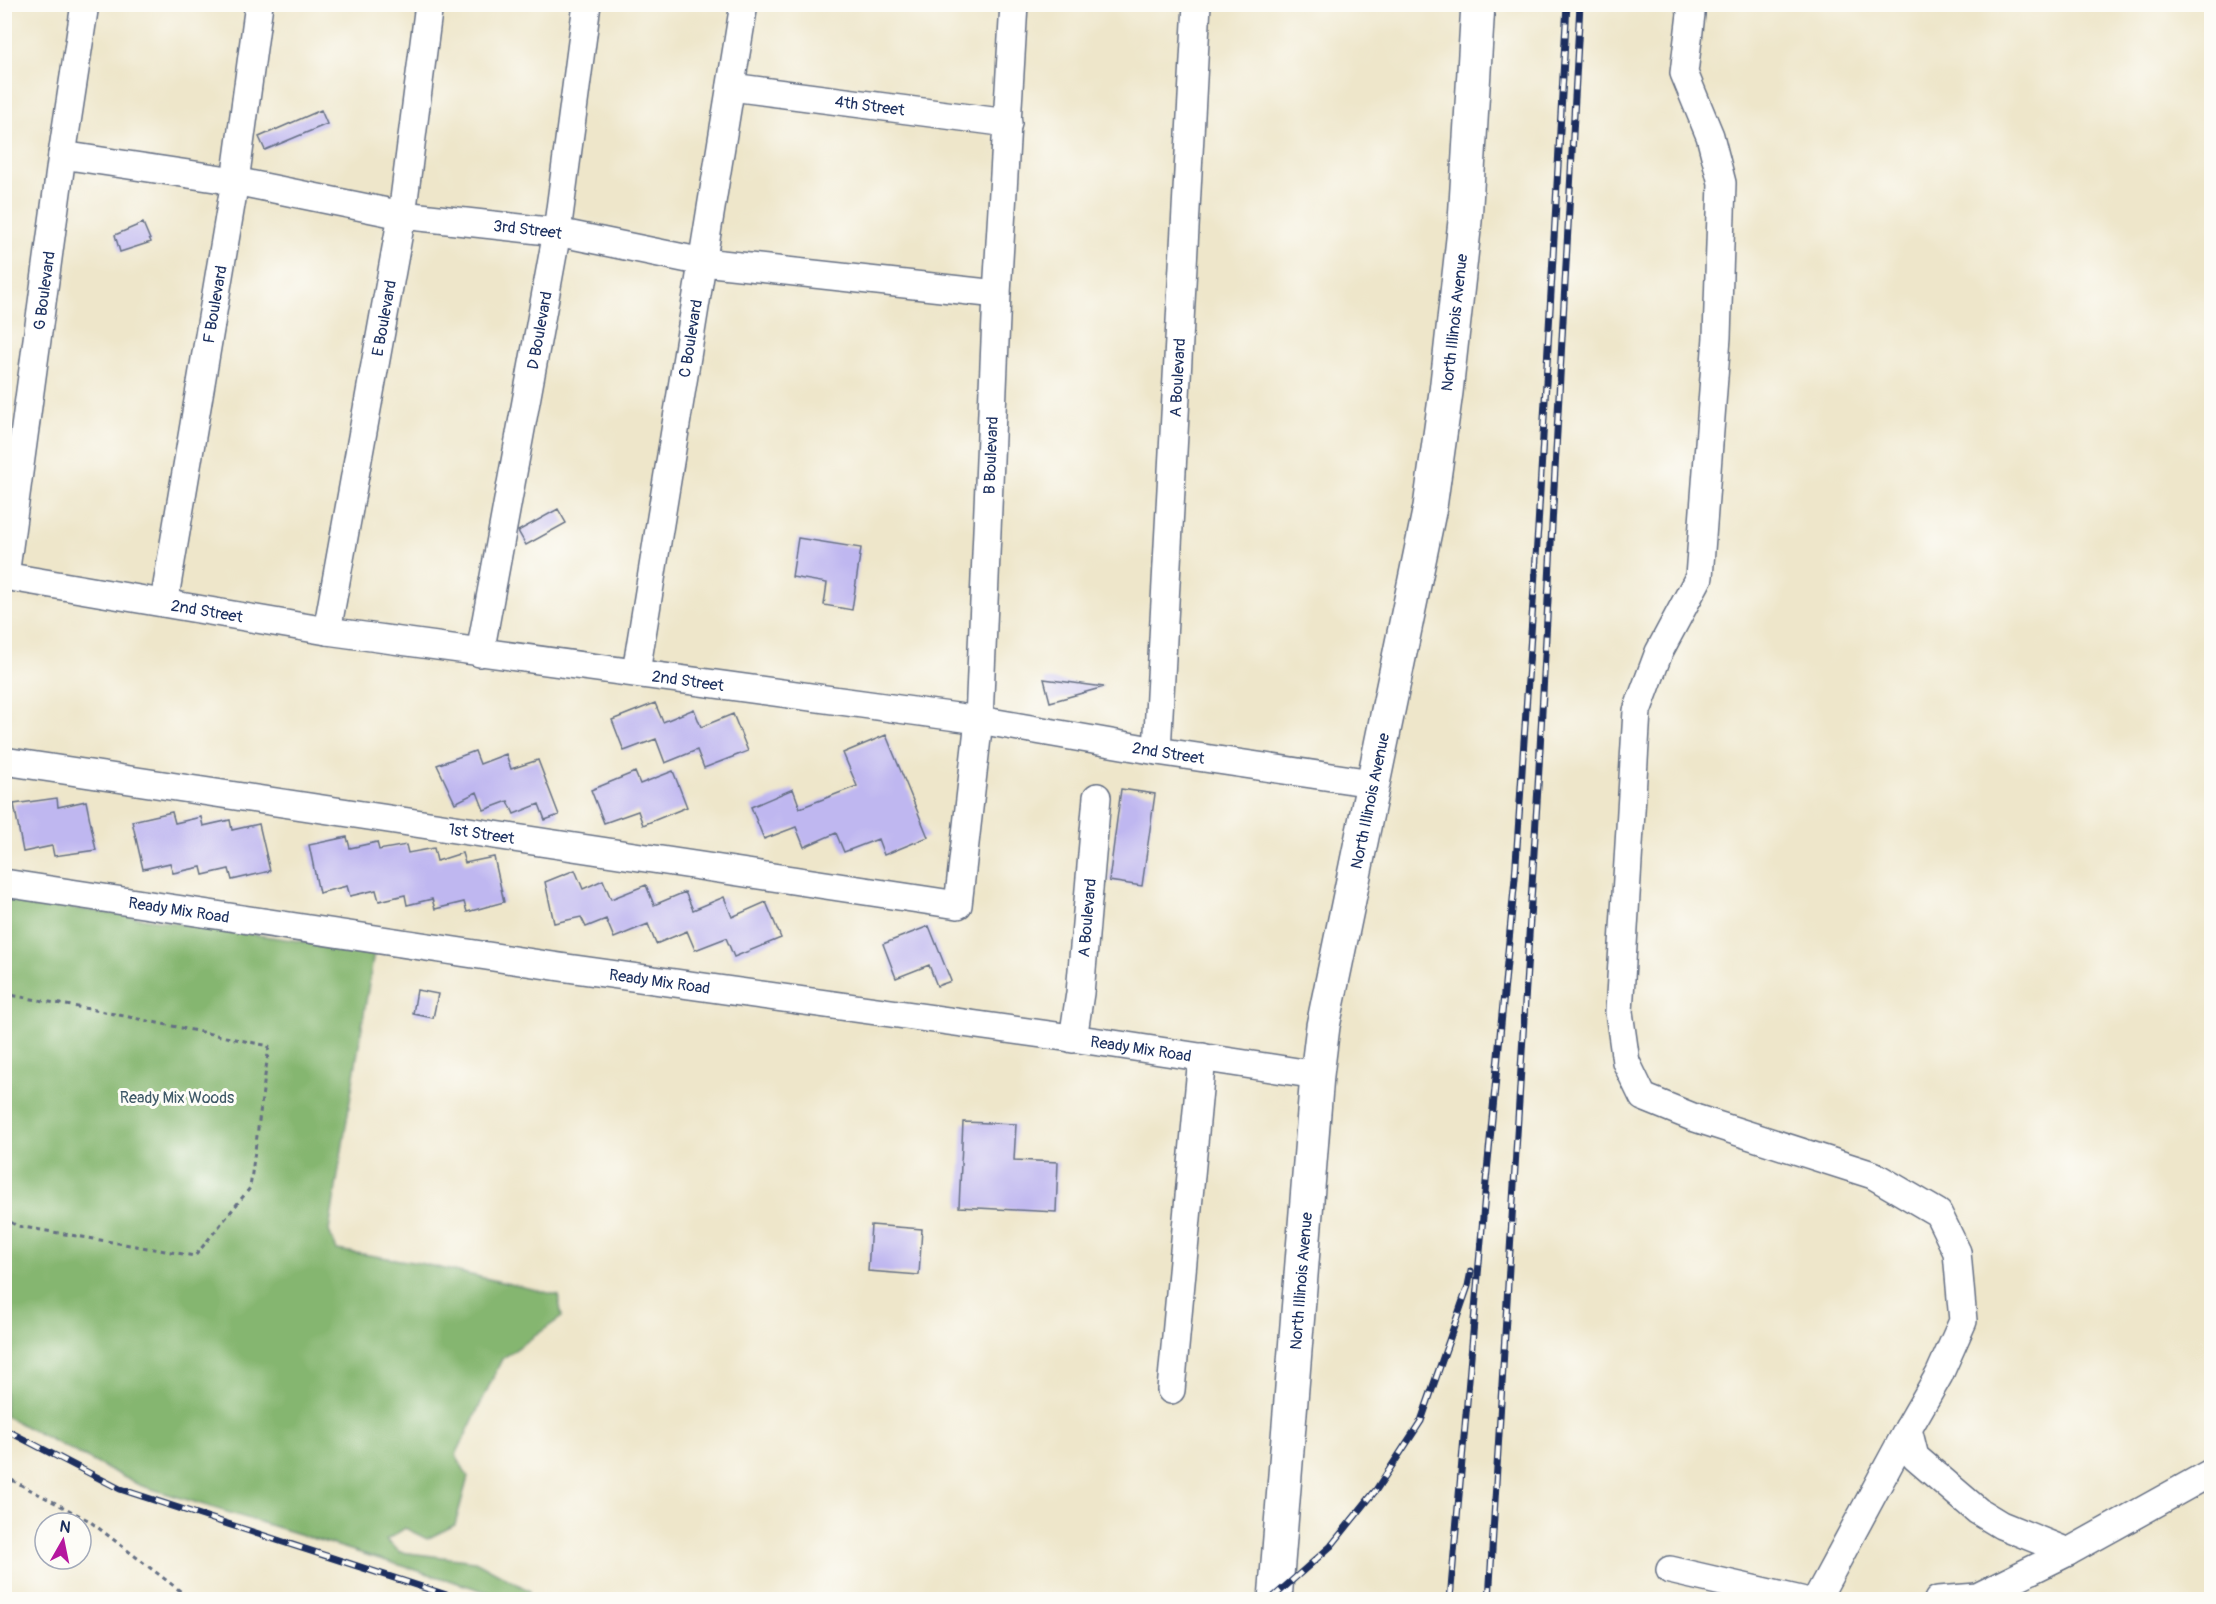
<svg xmlns="http://www.w3.org/2000/svg" width="2216" height="1604" font-family="Pangolin,sans-serif">
	<style>
		.forest { fill: #85b670; stroke: #507267; stroke-width: 1.5 }
		.building { fill: #bfb7f0 }
		.lines { fill: none; stroke-linecap: round; stroke-linejoin: round }
		.minor-casing { stroke: #656f84; stroke-width: 30 }
		.major-casing { stroke: #656f84; stroke-width: 36 }
		.path { stroke: #656f84; stroke-width: 3; stroke-dasharray: 4.5 4.5; stroke-linecap: butt }
		.minor { stroke: #fff; stroke-width: 27 }
		.major { stroke: #fff; stroke-width: 33 }
		.rail-casing { stroke: #1b2f5e; stroke-width: 7 }
		.rail { stroke: #fdfcf7; stroke-width: 4.5; stroke-dasharray: 14; stroke-linecap: butt }
		.labels { text-anchor: middle; stroke-width: 6; stroke-linejoin: round; paint-order: stroke }
		.street-label { font-size: 16px; fill: #1b2f5e; stroke: #fdfcf7 }
		.park-label { font-size: 16px; fill: #3e5867; stroke: #fdfcf7 }
	</style>
	<rect width="100%" height="100%" fill="#fdfcf7"/>
	<filter id="ink" filterUnits="userSpaceOnUse"><feTurbulence type="fractalNoise" baseFrequency=".0167" numOctaves="2"/><feDisplacementMap in="SourceGraphic" scale="12" xChannelSelector="R" yChannelSelector="G"/><feConvolveMatrix kernelMatrix="1 2 1 2 8 2 1 2 1" color-interpolation-filters="sRGB"/></filter>
	<filter id="wash" filterUnits="userSpaceOnUse"><feTurbulence type="fractalNoise" baseFrequency=".008" numOctaves="4" result="noise"/><feDisplacementMap in="SourceGraphic" scale="24" xChannelSelector="R" yChannelSelector="G"/><feGaussianBlur stdDeviation="1.35" result="paint"/><feColorMatrix in="noise" values="0 0 0 0 0 0 0 0 0 0 0 0 0 0 0 0 0 1.4 0 .05"/><feComposite in="paint" operator="in"/></filter>
	<g filter="url(#wash)">
		<rect width="100%" height="100%" fill="#eee6ca"/>
		<path class="forest" d="M5,898L374,952L329,1231L337,1250L419,1263L558,1295L562,1317L502,1359L456,1455L468,1477L455,1525L427,1539L405,1528L386,1540L400,1552L475,1561L530,1591L527,1599H510L139,1485L5,1416Z"/>
		<g id="blocks">
			<path class="building" d="M321,110L327,124L265,150L259,137Z
				M143,223L151,242L120,252L115,235Z
				M558,509L566,523L526,545L518,531Z
				M798,538L861,548L852,610L824,605L827,583L792,577Z
				M1044,679L1104,687L1050,702Z
				M655,703L663,722L694,709L701,727L733,714L748,751L704,768L697,750L665,763L656,739L624,751L612,720Z
				M886,735L928,837L884,855L878,839L844,852L836,833L804,847L796,827L764,839L751,807L793,789L800,808L857,786L843,753Z
				M475,751L480,764L506,754L511,769L538,760L559,815L545,820L539,804L514,814L508,801L484,810L477,792L455,803L437,765Z
				M673,771L687,807L643,825L638,811L604,823L591,790L635,772L640,784Z
				M1121,789L1155,794L1142,886L1109,881Z
				M57,798L58,807L86,801L96,850L54,856L52,846L23,852L14,804Z
				M172,812L175,823L201,817L203,826L230,820L232,830L259,824L270,871L232,880L229,869L203,875L201,867L173,873L170,863L143,869L132,821Z
				M347,837L350,848L377,842L379,850L406,845L408,853L434,848L437,861L462,853L465,863L494,857L504,902L467,912L464,902L435,909L432,899L407,905L405,895L379,901L376,890L350,896L347,886L319,893L309,845Z
				M575,870L583,889L603,880L611,899L646,885L654,905L685,892L693,910L724,897L732,917L766,902L781,938L734,957L726,938L695,950L687,931L656,944L648,924L614,938L606,919L586,927L581,917L554,923L545,882Z
				M929,926L951,981L937,986L929,965L896,978L883,944Z
				M417,990L438,994L433,1018L413,1014Z
				M963,1122L1016,1124L1014,1160L1058,1162L1056,1212L959,1207Z
				M871,1225L922,1229L919,1275L868,1271Z"/>
		</g>
	</g>
	<g filter="url(#ink)">
		<use href="#blocks" fill-opacity="0" stroke="#656f84" stroke-width="1.5"/>
		<g class="lines">
			<defs>
				<g id="minor">
					<path d="M1690,4L1691,14L1684,73L1710,136L1722,183L1717,337L1699,577L1659,652L1637,711L1619,1012L1626,1062L1643,1097L1695,1118L1873,1175L1938,1213L1957,1252L1963,1321L1939,1375L1908,1429L1915,1457L1978,1511L2001,1525L2068,1552"/>
					<path id="s1" d="M731,87L1008,123"/>
					<path id="s2" d="M62,155L235,181L402,215L557,232L703,262L997,294"/>
					<path id="s3" d="M4,576L327,631L979,720L1157,751L1372,783"/>
					<path id="s4" d="M5,576L62,155L85,4"/>
					<path id="s5" d="M164,603L235,181L259,4"/>
					<path id="s6" d="M327,631L402,215L429,4"/>
					<path id="s7" d="M480,653L557,232L587,4"/>
					<path id="s8" d="M636,672L744,4"/>
					<path id="s9" d="M1157,751L1197,4"/>
					<path id="s10" d="M4,761L958,905L979,720L997,294L1014,4"/>
					<path id="s11" d="M4,883L560,967L1114,1044L1317,1075"/>
					<path id="s12" d="M1073,1039L1080,993L1097,797"/>
					<path d="M1171,1390L1202,1057"/>
					<path d="M1670,1570L1801,1600"/>
					<path d="M1816,1600L1908,1429"/>
					<path d="M1938,1600L1977,1597L2068,1552L2212,1472"/>
				</g>
				<g id="major">
					<path id="s13" d="M1275,1600L1317,1075L1323,1026L1430,507L1446,392L1465,221L1478,4"/>
				</g>
			</defs>
			<use href="#minor" class="minor-casing"/>
			<use href="#major" class="major-casing"/>
			<path class="path" d="M4,994L95,1010L269,1046L250,1188L195,1256L17,1226L4,1218
				M4,1476L88,1520L192,1600"/>
			<use href="#minor" class="minor"/>
			<use href="#major" class="major"/>
			<defs>
				<path id="rail" d="M4,1429L120,1489L462,1600
					M1270,1600L1331,1546L1376,1490L1421,1421L1468,1286L1471,1271
					M1450,1600L1486,1182L1515,878L1538,527L1567,4
					M1489,1600L1538,786L1580,4"/>
			</defs>
			<use href="#rail" class="rail-casing"/>
			<use href="#rail" class="rail"/>
		</g>
	</g>
	<g class="labels">
		<g class="street-label">
			<text dy="6" stroke="none"><textPath href="#s1" startOffset="140">4th Street</textPath></text>
			<text dy="6" stroke="none"><textPath href="#s2" startOffset="472">3rd Street</textPath></text>
			<text dy="6" stroke="none"><textPath href="#s4" startOffset="288">G Boulevard</textPath></text>
			<text dy="6" stroke="none"><textPath href="#s5" startOffset="303">F Boulevard</textPath></text>
			<text dy="6" stroke="none"><textPath href="#s6" startOffset="318">E Boulevard</textPath></text>
			<text dy="6" stroke="none"><textPath href="#s13" startOffset="1292">North Illinois Avenue</textPath></text>
			<text dy="6" stroke="none"><textPath href="#s7" startOffset="328">D Boulevard</textPath></text>
			<text dy="6" stroke="none"><textPath href="#s8" startOffset="338">C Boulevard</textPath></text>
			<text dy="6" stroke="none"><textPath href="#s9" startOffset="374">A Boulevard</textPath></text>
			<text dy="6" stroke="none"><textPath href="#s10" startOffset="1416">B Boulevard</textPath></text>
			<text dy="6" stroke="none"><textPath href="#s3" startOffset="206">2nd Street</textPath></text>
			<text dy="6" stroke="none"><textPath href="#s3" startOffset="692">2nd Street</textPath></text>
			<text dy="6" stroke="none"><textPath href="#s3" startOffset="1178">2nd Street</textPath></text>
			<text dy="6" stroke="none"><textPath href="#s13" startOffset="806">North Illinois Avenue</textPath></text>
			<text dy="6" stroke="none"><textPath href="#s10" startOffset="483">1st Street</textPath></text>
			<text dy="6" stroke="none"><textPath href="#s11" startOffset="177">Ready Mix Road</textPath></text>
			<text dy="6" stroke="none"><textPath href="#s12" startOffset="122">A Boulevard</textPath></text>
			<text dy="6" stroke="none"><textPath href="#s11" startOffset="663">Ready Mix Road</textPath></text>
			<text dy="6" stroke="none"><textPath href="#s11" startOffset="1149">Ready Mix Road</textPath></text>
			<text dy="6" stroke="none"><textPath href="#s13" startOffset="320">North Illinois Avenue</textPath></text>
		</g>
		<g class="park-label">
			<text x="177" y="1103">Ready Mix Woods</text>
		</g>
	</g>
	<rect width="2216" height="1604" fill="none" stroke="#fdfcf7" stroke-width="24"/>
	<g transform="translate(63 1541) rotate(9)"><circle r="28" fill="#fdfcf7" stroke="#a3aaba" stroke-width="1.5"/>
	<path d="M0-4.5L10 22L0 15L-10 22Z" fill="#b5179e"/>
	<text y="-9" font-size="16" font-weight="bold" text-anchor="middle" fill="#1b2f5e">N</text>
	</g>
</svg>
